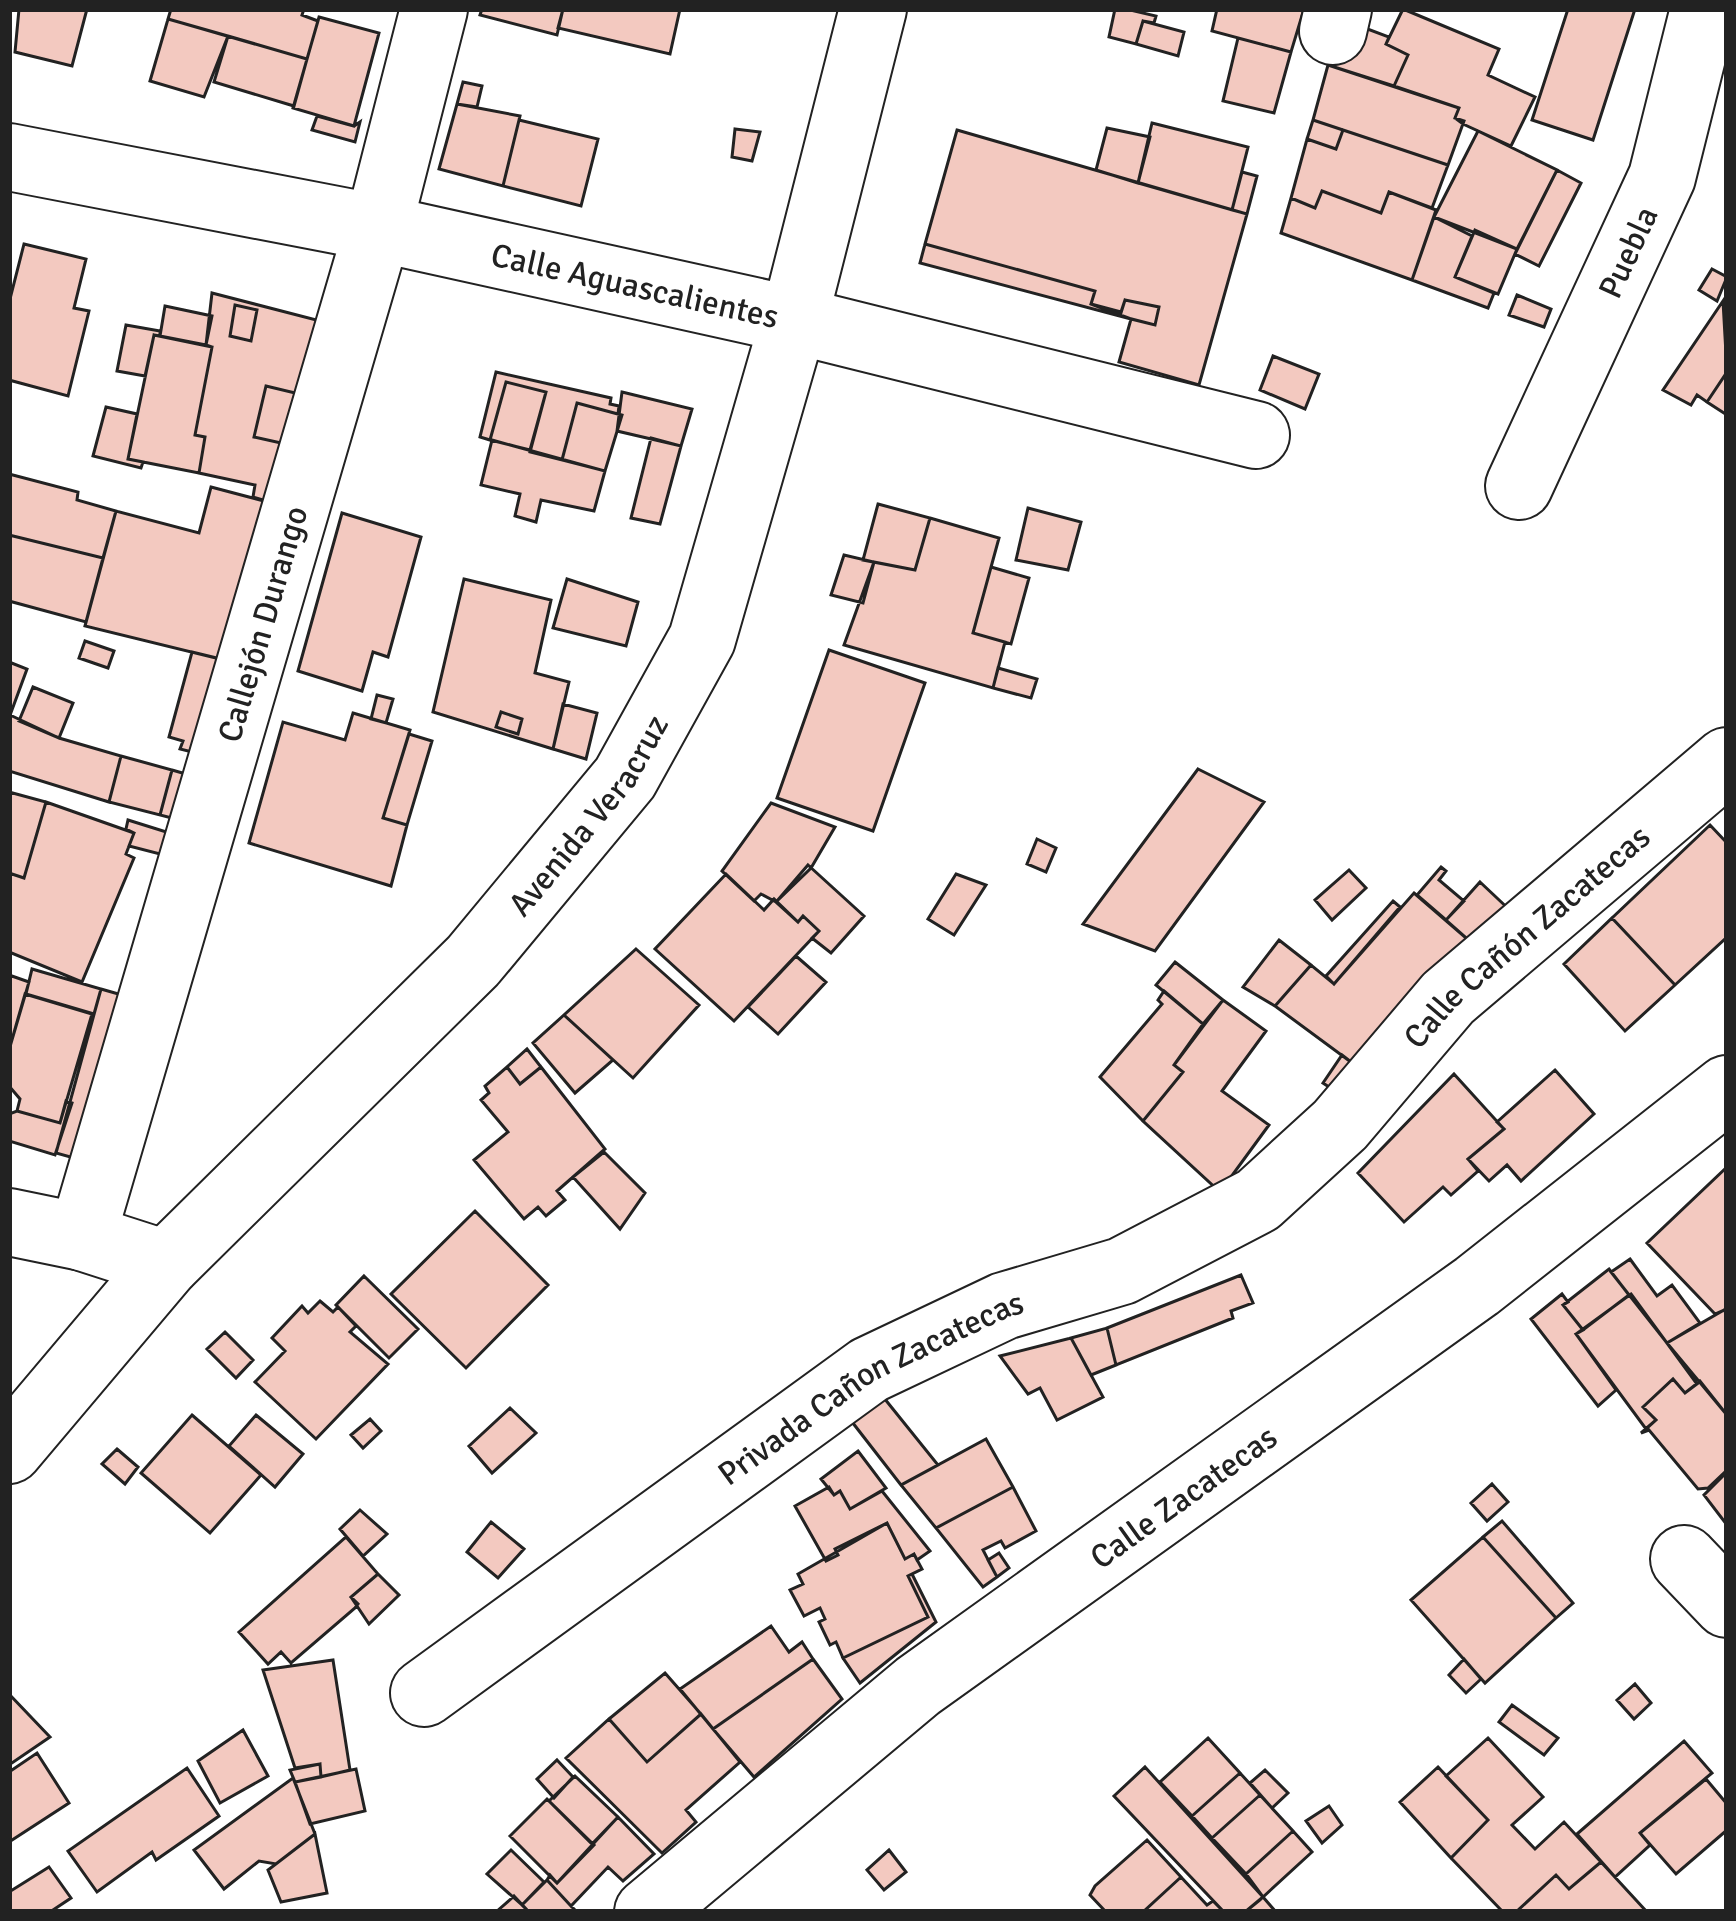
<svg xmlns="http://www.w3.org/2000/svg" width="1736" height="1921" font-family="Signika,sans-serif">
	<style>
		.building { fill: #f3c9c0; stroke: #222; stroke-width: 3; fill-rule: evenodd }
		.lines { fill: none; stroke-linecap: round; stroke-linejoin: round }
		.minor-casing { stroke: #222; stroke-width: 70 }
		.tertiary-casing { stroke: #222; stroke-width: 70 }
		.minor { stroke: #fff; stroke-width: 66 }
		.tertiary { stroke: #fff; stroke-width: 66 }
		.labels { text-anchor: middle; stroke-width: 9; stroke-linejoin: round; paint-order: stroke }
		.street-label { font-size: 33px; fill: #222; stroke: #fff }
	</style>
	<rect width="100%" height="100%" fill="#fff"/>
	<path class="building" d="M19,9H87L72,66L15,52Z
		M171,9H304L302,15L318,21L307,59L168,19Z
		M482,9H563L557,35L480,15Z
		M563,9H680L670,54L558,28Z
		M1115,9H1126L1156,16L1154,23L1143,21L1136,44L1109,37Z
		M1217,9H1304L1291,52L1212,31Z
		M1403,9L1499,49L1488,75L1535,97L1511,146L1463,124L1455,118L1459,108L1394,86L1408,55L1386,44Z
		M1568,9H1635L1593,140L1532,120Z
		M319,17L379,33L354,126L293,108Z
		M168,19L228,36L204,97L150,81Z
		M1341,19L1389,37L1386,44L1408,55L1394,86L1328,65Z
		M1143,21L1184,32L1178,56L1136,44Z
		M228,36L307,59L294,106L214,82Z
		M1238,38L1291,52L1274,113L1223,101Z
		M1328,65L1459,108L1455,118L1464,121L1448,165L1313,120Z
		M463,82L482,86L477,107L457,104Z
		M457,104L520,116L503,186L439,169Z
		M317,116L354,126L360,122L355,142L312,130Z
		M519,120L598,139L581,206L503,186Z
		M1313,120L1343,130L1336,149L1307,139Z
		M1152,123L1248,147L1232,210L1138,183Z
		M1107,128L1150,137L1138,183L1096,170Z
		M735,129L760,132L752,161L732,157Z
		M957,130L1247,214L1199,385L1119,362L1131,319L1155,325L1159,307L1125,300L1121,312L1091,304L1095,291L925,244Z
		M1343,130L1448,165L1432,208L1389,192L1381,213L1322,191L1315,208L1291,198L1307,139L1336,149Z
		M1478,131L1557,170L1517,249L1434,217Z
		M1557,170L1581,183L1539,266L1515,254Z
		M1242,172L1257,176L1247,214L1232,210Z
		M1322,191L1381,213L1389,192L1436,210L1412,280L1281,233L1291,198L1315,208Z
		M1434,217L1472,236L1455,277L1494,293L1488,308L1412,280Z
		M1475,230L1517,249L1498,294L1455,277Z
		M24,244L86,259L74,308L89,311L68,396L9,380V303Z
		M925,244L1095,291L1091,304L1131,319L920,263Z
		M1712,269L1727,277L1717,301L1699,290Z
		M212,293L332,324L312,397L266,386L254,437L299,447L283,506L253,497L255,485L199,473L205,437L195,435L212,347L206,345ZM235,305L257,310L251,341L230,336Z
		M1517,295L1551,309L1544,327L1509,315Z
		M1125,300L1159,307L1155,325L1120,316Z
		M1723,301L1727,372L1707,402L1697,395L1691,405L1663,390Z
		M235,305L257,310L251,341L230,336Z
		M165,306L212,316L206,345L160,336Z
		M126,325L160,331V336L154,335L145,376L117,371Z
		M154,335L212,347L195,435L205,437L199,473L128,459Z
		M1273,356L1319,374L1305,409L1260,390Z
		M496,372L611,398L610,404L619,406L618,414L577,403L562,460L530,452L546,392L506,382L490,440L480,437Z
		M1727,372V415L1707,402Z
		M506,382L546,392L530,450L490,440Z
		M266,386L312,397L299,447L254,437Z
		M622,392L692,409L681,446L617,431Z
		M577,403L622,415L605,471L562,460Z
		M106,407L137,414L128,459L143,462L141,468L93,456Z
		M651,438L681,446L660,524L631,518Z
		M492,440L605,471L594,511L541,500L536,522L515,516L520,494L481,485Z
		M9,474L78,492L77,500L116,511L103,558L9,535Z
		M211,487L283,506L236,663L85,626L116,511L199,533Z
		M878,504L930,518L915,570L863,560Z
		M1028,508L1081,522L1068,570L1016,560Z
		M342,513L421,537L388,657L373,652L362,691L298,671Z
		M930,518L999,538L973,633L1005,642L993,688L844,645L874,562L915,570Z
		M9,535L103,558L86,622L9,601Z
		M844,555L874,562L863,603L831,595Z
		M991,567L1029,578L1011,644L973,633Z
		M464,579L551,600L535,673L569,682L553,749L433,712ZM501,712L522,719L518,734L496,727Z
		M567,579L638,602L626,646L553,628Z
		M85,641L114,651L108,668L79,658Z
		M829,650L925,683L873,831L777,798Z
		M192,652L242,664L216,758L180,749L183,741L169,737Z
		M9,662L27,669L9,718Z
		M998,668L1037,679L1031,698L993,688Z
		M33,687L73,703L59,738L19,721Z
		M377,695L393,699L386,723L371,719Z
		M563,704L597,713L586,759L553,749Z
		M501,712L522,719L518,734L496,727Z
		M353,713L410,730L383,818L407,825L391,886L249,843L283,722L345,740Z
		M10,715L59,738L121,756L109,802L9,771Z
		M409,734L432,741L407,825L383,818Z
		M121,756L172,770L160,815L109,802Z
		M1198,769L1264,802L1155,951L1083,924Z
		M172,770L200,778L187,822L160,815Z
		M9,792L46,802L24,878L9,873Z
		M46,802L134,833L126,854L134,858L82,982L9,952V873L24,878Z
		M771,803L835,827L811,868L776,902L761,894L754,901L722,871Z
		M128,820L192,840L187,861L129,846L134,833L126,829Z
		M1710,825L1727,843V937L1675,985L1612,918Z
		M1037,839L1056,848L1046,872L1027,864Z
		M808,865L864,916L831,953L812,938L819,931L803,916L798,922L776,902Z
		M1441,867L1446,871L1439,880L1464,901L1446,920L1417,895Z
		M1349,870L1366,888L1332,920L1315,900Z
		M726,874L764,910L774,899L798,922L803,916L819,931L734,1021L655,949Z
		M956,874L986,885L954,935L928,919Z
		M1480,882L1515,915L1480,950L1446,920Z
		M1414,893L1480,950L1359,1068L1275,1006L1311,965L1334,984Z
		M1393,901L1400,907L1334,984L1326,976Z
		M1612,918L1675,985L1625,1031L1564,964Z
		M1279,940L1311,965L1275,1006L1243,987Z
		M636,949L699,1005L633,1078L564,1015Z
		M796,956L826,982L778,1034L748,1007Z
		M1175,962L1223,1000L1203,1024L1156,985Z
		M32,969L101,989L94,1014L26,994Z
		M9,975L29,982L9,1050Z
		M101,989L150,1003L106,1167L56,1153Z
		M1164,991L1203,1024L1174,1065L1183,1072L1143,1121L1100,1077L1162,1004L1158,1000Z
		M25,994L92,1014L60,1123L17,1111L20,1099L9,1086V1050Z
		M1223,1000L1266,1031L1222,1091L1269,1125L1220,1192L1143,1121L1183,1072L1174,1065Z
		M564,1015L613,1060L575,1093L533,1043Z
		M527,1049L541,1067L520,1084L507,1067Z
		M1342,1055L1359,1068L1341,1095L1323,1083Z
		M507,1067L520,1084L541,1067L605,1149L557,1191L565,1200L546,1216L538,1207L524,1219L474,1160L508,1132L481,1100L489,1093L485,1086Z
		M1555,1070L1594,1114L1521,1181L1507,1165L1489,1181L1468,1159L1504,1129L1497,1122Z
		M1454,1074L1504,1129L1468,1159L1478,1171L1451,1195L1443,1187L1404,1222L1358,1173Z
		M66,1101L72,1103L55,1155L9,1141V1114L17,1111L60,1123Z
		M604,1152L645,1193L620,1229L573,1177Z
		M1727,1167V1314L1724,1310L1715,1314L1647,1243Z
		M475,1211L548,1285L466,1368L391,1294Z
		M1630,1259L1657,1296L1672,1285L1700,1323L1667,1343L1611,1272Z
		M1609,1269L1629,1295L1583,1330L1563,1305Z
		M1241,1275L1253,1303L1231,1311L1233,1318L1116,1365L1107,1328Z
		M364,1276L418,1329L389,1358L336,1305Z
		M1562,1294L1568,1302L1563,1305L1583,1330L1576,1334L1616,1390L1598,1406L1531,1319Z
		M1631,1294L1697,1384L1685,1393L1673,1379L1643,1407L1656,1420L1646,1429L1576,1334Z
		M320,1301L333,1312L338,1307L356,1326L350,1332L388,1364L316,1439L255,1382L285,1351L272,1338L302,1306L308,1313Z
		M1724,1310L1727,1314V1415L1667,1343Z
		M1107,1328L1116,1365L1091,1375L1071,1338Z
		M225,1332L253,1360L236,1378L207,1349Z
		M1071,1338L1103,1397L1057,1420L1040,1388L1028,1394L1000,1356Z
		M1673,1379L1685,1393L1700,1381L1727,1415V1470L1708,1488L1698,1489L1649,1430L1641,1433L1656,1420L1643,1407Z
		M880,1393L938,1465L901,1485L842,1409Z
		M510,1408L536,1433L492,1473L469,1446Z
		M192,1415L261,1475L210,1533L141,1473Z
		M256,1415L303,1454L275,1487L229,1446Z
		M370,1419L381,1431L363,1448L351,1435Z
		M986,1439L1013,1487L936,1528L901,1485Z
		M117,1449L138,1467L125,1484L102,1464Z
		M858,1451L886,1488L850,1509L840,1491L834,1495L821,1479Z
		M1727,1472V1525L1704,1495Z
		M1492,1484L1508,1502L1487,1521L1471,1503Z
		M829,1487L834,1495L840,1491L850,1509L882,1491L930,1551L917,1560L914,1554L905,1559L887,1523L835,1549L838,1555L826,1561L795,1506Z
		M1013,1487L1036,1531L1005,1548L1001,1541L983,1550L997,1577L983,1587L936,1528Z
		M360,1510L387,1534L363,1556L340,1529Z
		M1502,1521L1573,1603L1556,1618L1483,1537Z
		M491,1522L524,1549L498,1578L467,1552Z
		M887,1523L905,1559L914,1554L922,1569L908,1576L928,1617L843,1658L836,1642L830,1645L819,1622L825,1619L820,1608L804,1616L790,1590L803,1584L798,1574Z
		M346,1537L378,1574L351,1597L358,1604L355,1608L291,1663L281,1652L268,1664L239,1632Z
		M1483,1537L1556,1618L1485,1683L1411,1600Z
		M999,1553L1009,1568L997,1577L988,1560Z
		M378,1574L399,1595L369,1624L351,1597Z
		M912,1574L936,1622L860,1683L843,1658L928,1617L908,1576Z
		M771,1626L789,1652L802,1642L813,1659L713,1729L680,1689Z
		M813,1659L842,1699L754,1777L713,1729Z
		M1464,1659L1481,1679L1466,1693L1449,1675Z
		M333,1660L350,1770L321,1777L320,1764L295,1768L263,1670Z
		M665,1673L701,1714L647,1762L609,1719Z
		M1635,1684L1651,1703L1634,1719L1617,1700Z
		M9,1694L50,1737L9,1765Z
		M1512,1705L1558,1738L1544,1755L1499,1722Z
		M701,1714L740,1762L686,1810L696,1822L662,1853L566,1758L609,1719L647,1762Z
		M243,1730L268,1776L220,1803L198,1761Z
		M1208,1738L1240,1773L1192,1816L1160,1782Z
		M1488,1738L1543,1797L1512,1825L1535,1849L1564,1822L1601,1862L1569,1889L1556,1875L1516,1912H1503L1451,1858L1488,1820L1446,1776Z
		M1684,1741L1712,1773L1640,1833L1650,1845L1615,1877L1577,1834Z
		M37,1753L69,1803L9,1842V1772Z
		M557,1760L573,1777L554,1798L537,1779Z
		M320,1764L321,1777L295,1782L290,1770Z
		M1145,1767L1263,1897L1245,1912H1224L1114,1796Z
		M1438,1767L1488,1820L1451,1858L1400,1802Z
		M187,1768L219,1816L156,1860L152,1852L97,1892L68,1851Z
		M356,1769L365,1811L310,1824L295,1782Z
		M1265,1770L1288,1793L1272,1808L1250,1783Z
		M1240,1773L1260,1795L1212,1838L1192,1816Z
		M575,1776L618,1817L592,1844L549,1801Z
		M293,1778L315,1834L276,1864L259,1861L224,1889L194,1850Z
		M1706,1779L1727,1804V1830L1676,1874L1640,1833Z
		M1260,1795L1293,1831L1246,1874L1212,1838Z
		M547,1799L594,1845L557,1883L510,1836Z
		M1329,1806L1342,1825L1322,1843L1306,1821Z
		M618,1817L654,1854L623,1881L608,1867L571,1906L547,1880L550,1875L557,1883Z
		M1293,1831L1312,1852L1263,1897L1246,1874Z
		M315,1834L327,1893L281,1902L268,1870Z
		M1147,1840L1181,1877L1143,1912H1106L1090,1895L1095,1886Z
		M511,1850L544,1882L522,1905L487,1874Z
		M889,1850L906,1872L884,1890L867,1870Z
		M1601,1862L1647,1912H1516L1556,1875L1569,1889Z
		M49,1867L71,1898L50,1912H9V1892Z
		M1181,1877L1207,1905L1213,1901L1224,1912H1143Z
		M547,1880L571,1906L577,1912H529L522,1905Z
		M514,1896L529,1912H496L513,1897Z
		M1263,1897L1276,1912H1245L1260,1900Z"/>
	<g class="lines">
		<defs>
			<g id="minor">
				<path d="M1333,31L1338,9"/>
				<path id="s1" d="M9,157L378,228L794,320L1256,435"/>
				<path id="s2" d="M1519,486L1662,177L1704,9"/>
				<path d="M9,1222L82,1237L166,1264"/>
				<path id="s3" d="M82,1237L378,228L434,9"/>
				<path d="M1684,1559L1727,1604"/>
				<path id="s4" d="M424,1693L869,1370L1004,1306L1122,1271L1258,1200L1340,1125L1448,998L1727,761"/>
				<path id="s5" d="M648,1912L918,1686L1477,1286L1727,1089"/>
			</g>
			<g id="tertiary">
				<path id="s6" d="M9,1450L166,1264L473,961L625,778L702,639L794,320L873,9"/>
			</g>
		</defs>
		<use href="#minor" class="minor-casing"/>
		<use href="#tertiary" class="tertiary-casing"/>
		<use href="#minor" class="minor"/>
		<use href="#tertiary" class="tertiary"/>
	</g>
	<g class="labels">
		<g class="street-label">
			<text dy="12" stroke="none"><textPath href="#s2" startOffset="258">Puebla</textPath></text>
			<text dy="12" stroke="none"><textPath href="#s1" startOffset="639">Calle Aguascalientes</textPath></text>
			<text dy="12" stroke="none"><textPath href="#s3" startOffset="639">Callejón Durango</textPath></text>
			<text dy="12" stroke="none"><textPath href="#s6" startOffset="861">Avenida Veracruz</textPath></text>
			<text dy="12" stroke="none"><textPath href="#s4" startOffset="1353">Calle Cañón Zacatecas</textPath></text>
			<text dy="12" stroke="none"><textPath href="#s4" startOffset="543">Privada Cañon Zacatecas</textPath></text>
			<text dy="12" stroke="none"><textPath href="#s5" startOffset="678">Calle Zacatecas</textPath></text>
		</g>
	</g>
	<rect width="1736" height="1921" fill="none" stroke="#222222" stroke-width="24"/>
</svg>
